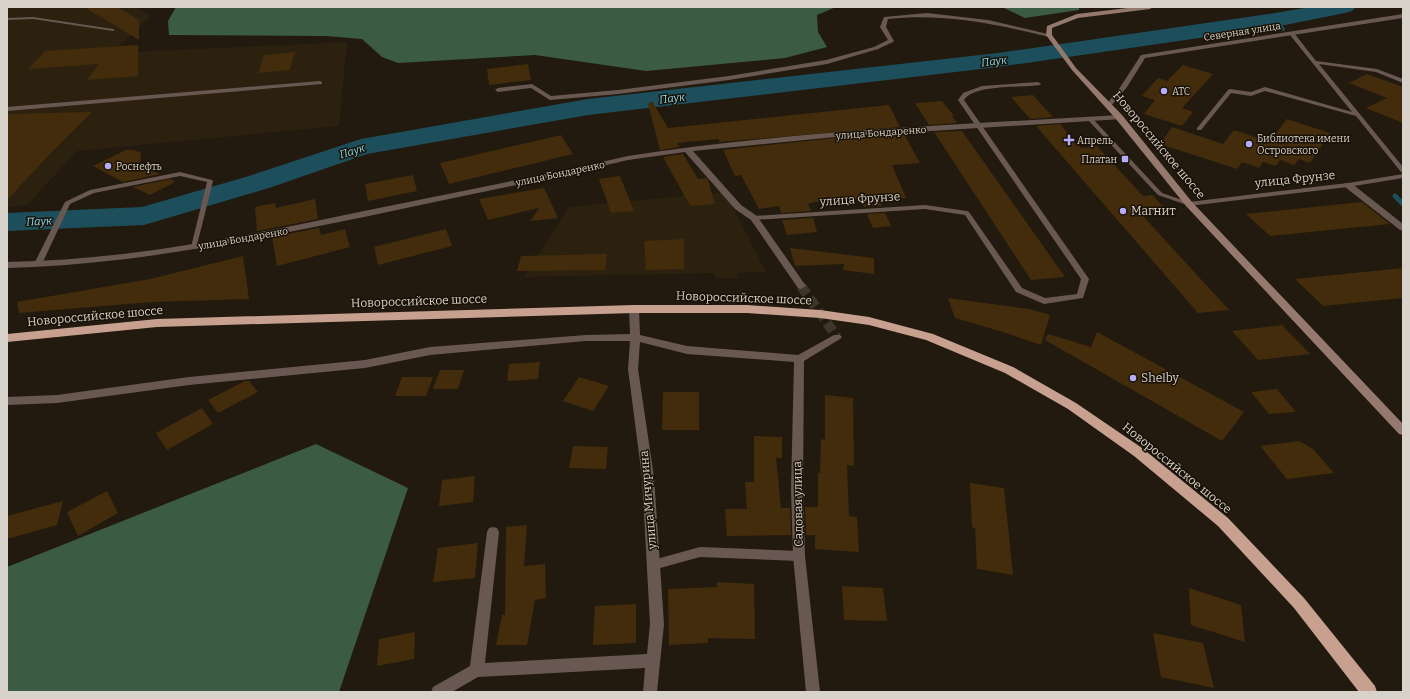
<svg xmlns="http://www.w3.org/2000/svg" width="1410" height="699" font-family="Bitter,serif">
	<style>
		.built { fill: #2c210f }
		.forest { fill: #3b5c43 }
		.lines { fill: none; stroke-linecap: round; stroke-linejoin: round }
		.stream-far1 { stroke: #1c4f5b; stroke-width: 4 }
		.stream { stroke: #1c4f5b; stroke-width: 5 }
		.river { fill: #1c4f5b; fill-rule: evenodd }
		.building { fill: #422c0b }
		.minor-tunnel { stroke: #3d362a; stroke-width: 10; stroke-dasharray: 10 5; stroke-linecap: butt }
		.service { fill: #695851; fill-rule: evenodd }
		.minor { fill: #695851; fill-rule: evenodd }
		.tertiary { fill: #695851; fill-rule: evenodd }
		.secondary { fill: #95796e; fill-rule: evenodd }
		.trunk { fill: #c7a090; fill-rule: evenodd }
		.poi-dot { fill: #b6acf8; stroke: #191106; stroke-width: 1.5 }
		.labels { text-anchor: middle; stroke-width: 3; stroke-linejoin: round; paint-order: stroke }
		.far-street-label { font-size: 10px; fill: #d7d2ca; stroke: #191106 }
		.far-poi-label { font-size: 10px; fill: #d7d2ca; stroke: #191106; text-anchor: start }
		.far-water-label { font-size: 11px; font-style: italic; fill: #87dbf0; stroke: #191106 }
		.street-label { font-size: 12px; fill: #d7d2ca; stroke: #191106 }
		.poi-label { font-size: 12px; fill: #d7d2ca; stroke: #191106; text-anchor: start }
	</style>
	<rect width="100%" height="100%" fill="#221a0e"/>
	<path class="built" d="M7,7H137L151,16L111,53L347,42L339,126L77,151L27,205L7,207Z
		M725,192L766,272L737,273V278H716L714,273L524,277L569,207Z"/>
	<path class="forest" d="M176,7H836L817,15L818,32L827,47L785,58L646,71L535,55L398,63L382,57L362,39L326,36L169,35L168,21Z
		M1002,7H1079V10L1025,18Z
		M316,444L408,488L339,692H7V567Z"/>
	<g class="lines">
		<path class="stream-far1" d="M1275,20L1283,29"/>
		<path class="stream" d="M1395,196L1403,204"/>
		<path class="river" d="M1310,7H1356L1352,11L1345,13L1275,27L998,67L588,115L367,154L269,188L144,225L7,231V213L142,207L249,176L361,139L588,99L998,53L1275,13Z"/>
	</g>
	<path class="building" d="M84,7H117L139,20V40Z
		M138,45V76L87,80L99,64L28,69L45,51Z
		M295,52L290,70L258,73L264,55Z
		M528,64L531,80L489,85L487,69Z
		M1183,65L1213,74L1182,108L1193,112L1182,126L1144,114L1155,100L1142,96L1158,78L1167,81Z
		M1367,74L1403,87V123L1366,108L1387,98L1349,83Z
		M1033,95L1053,117L1030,119L1011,97Z
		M652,101L668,128L889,105L900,127L720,142L718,139L677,143L679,147L660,150L648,104Z
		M942,101L954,116H952L957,123L929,125L915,103Z
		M92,112L50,154L7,200V114Z
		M1287,119L1330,133L1310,163L1299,159L1294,165L1280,160L1276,166L1263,162L1259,168L1242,162L1237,169L1160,144L1172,127L1223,144L1234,130L1269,142Z
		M1060,124L1081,148L1097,146L1143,196L1153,195L1169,214L1143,216L1229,310L1198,313L1036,126Z
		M962,131L1065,277L1031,280L934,132Z
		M904,134L920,163L892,165L906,198L878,199L882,206L864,207L861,200L814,202L808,204L811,211L781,213L779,206L759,209L741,175L735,176L723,150L835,138Z
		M561,135L573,154L449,184L440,163Z
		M126,150H134L141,153L140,165L160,174L123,182L93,166Z
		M683,154L698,179L706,178L708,180L715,204L690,206L663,157Z
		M413,175L417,191L368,201L365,184Z
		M620,176L634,211L611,213L599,179Z
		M170,179L175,182L150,195L133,187Z
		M544,188L558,218L530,221L539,208L488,220L479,199Z
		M315,199L318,219L257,231L255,207L275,203L276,208Z
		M1362,202L1390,224L1270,236L1246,214Z
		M885,213L891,226L873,228L867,214Z
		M813,218L817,232L787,235L782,220Z
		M319,228L321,235L345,229L350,247L277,266L272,237Z
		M446,229L452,246L378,265L374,247Z
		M684,239V269L646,270L644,241Z
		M790,248L874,258V274L843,270L844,264L795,266Z
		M607,254L605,270L517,271L521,256Z
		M243,256L249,299L152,302L19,313L17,302L150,279Z
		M1403,268V298L1323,306L1295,279Z
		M948,298L1029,309L1050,315L1041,345L1003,332L955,318Z
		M1282,325L1310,354L1258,360L1232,331Z
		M1097,332L1244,412L1222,441L1045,340L1048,334L1091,347Z
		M540,362L538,379L507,381L509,364Z
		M440,370H464L458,389H433Z
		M402,377H433L426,396H395Z
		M579,377L609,386L593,411L563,401Z
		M245,381H249L258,392L218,413L208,400Z
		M1277,389L1296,412L1269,414L1251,392Z
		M663,392H699V430H662Z
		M825,395L853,398L854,466L847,465L849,516L857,517L859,552L815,549V535H806L805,507H818V473H820L821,439L825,440Z
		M202,408L213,424L167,450L156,433Z
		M754,436L782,437V458H776L781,508H790L791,535L727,536L725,509H747L745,482H754Z
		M1299,441L1313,449L1334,473L1287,479L1260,446Z
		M573,446L608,447L606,469L569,468Z
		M475,476L473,502L439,506L442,480Z
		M970,483L1004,488L1013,575L977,569L975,528L972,527Z
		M107,491L118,513L78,536L67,512Z
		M63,501L57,525L7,539V516Z
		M527,525L524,566L545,564L546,598L535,600L527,645H496L502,615H505L506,527Z
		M478,543L475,578L433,582L438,548Z
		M717,582L754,584L755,639L708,638V643L669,645L668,589L717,587Z
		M842,586L883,588L887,621L844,620Z
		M1189,588L1241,605L1245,642L1191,625Z
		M636,604V643L593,645L595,606Z
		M415,632L414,659L377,666L379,639Z
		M1153,633L1203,643L1214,688L1161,677Z"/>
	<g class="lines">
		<path class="minor-tunnel" d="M801,286L837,337"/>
		<path class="service" d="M33,17L113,29L115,30L113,31L33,19L7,20V18Z
			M1290,33H1294L1316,61L1377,69L1403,79V83L1376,72L1319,64L1403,167V173L1401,172L1356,116L1265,91L1251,96L1231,93L1201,130H1197V128L1228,90L1230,89L1251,92L1265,87L1352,112L1290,35Z
			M320,81L322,82V84L7,111V107Z
			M1038,82L1041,84L1040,85C1021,88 974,84 964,100L1089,279L1083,298L1044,304L1016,292L965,215L925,209L754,220L751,218L754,216L925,205L967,211L969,212L1022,288L1045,298L1077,294L1081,279L958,100L963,93L982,86Z
			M1090,117L1092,118L1162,193L1191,203V205H1187L1158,195L1088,120L1087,119Z
			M180,172L212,180L213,181L196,249H192L191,247L207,182L180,176L94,193L70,204L42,264L38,266L34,264L65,202L90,190Z
			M700,547L799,551L803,553L804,556L803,559L799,561L700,557L653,570L649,568L648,565L649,562L653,560Z"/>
		<path class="minor" d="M927,13L988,20L1052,35L1049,37C996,24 943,13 888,19L886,27L894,41L893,42L878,49L827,64L729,80L618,94L550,100L531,88L498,92L495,90L498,88L532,84L551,96L618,90L729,76L826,60L874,47L888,40L880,27L884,17Z
			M1403,14V18L1145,58L1127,87L1111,106L1106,105L1121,86L1141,55Z
			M1119,115L1123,117L1122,119L835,137L693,151L741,205L757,216L806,286L801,289L798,288L751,220L735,209L685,152L628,160C540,181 452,198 364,217C246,241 128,265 7,268V262C128,260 246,236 364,211C452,193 540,176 628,156C790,131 955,125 1119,115Z
			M1345,183H1351L1403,224V231L1400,230L1345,187Z
			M634,306L639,309L640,335L687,346L798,355L834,335H840L842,337L840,339L804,361L803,489L805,556L820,692H806L793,556L791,489L794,362L687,354L640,342L638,369L654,477L664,624L657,692H643L645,668L478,677L452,692H431L433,687L470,666L487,532L489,528L493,527L497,528L499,532L485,663L647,654L650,624L642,477L628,369L630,341H586L430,355L365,368L189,385L57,403L7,405V397L57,395L189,377L365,360L430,347L586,335L630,334L629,309Z"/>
		<path class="tertiary" d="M1403,174V178L1348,187L1189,206L1185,204L1189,202L1348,183Z"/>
		<path class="secondary" d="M1136,7H1153L1150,9L1078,18L1052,28V35L1076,68L1122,115L1192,202L1403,424V435L1399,434L1186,206L1116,119L1072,70L1046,35L1047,26L1077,14Z"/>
		<path class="trunk" d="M634,305H747L820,310L869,317L933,334L1013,367L1076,403L1142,448L1228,518L1304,598L1375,686L1377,692H1359L1294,608L1218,526L1134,456L1068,409L1005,373L926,340L869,325L820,318L747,313H634L157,327L7,342V334L157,319Z"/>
	</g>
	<g class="poi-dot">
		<circle cx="1164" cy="91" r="4"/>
		<path d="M1067 134h4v4h4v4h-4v4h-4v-4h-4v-4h4z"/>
		<circle cx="1249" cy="144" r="4"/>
		<rect x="1121" y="155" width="8" height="8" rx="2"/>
		<circle cx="108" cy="166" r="4"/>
		<circle cx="1123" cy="211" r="4"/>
		<circle cx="1133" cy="378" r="4"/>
	</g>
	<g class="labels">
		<g class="far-street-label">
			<text transform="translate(1242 31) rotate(-9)" y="4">Северная улица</text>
			<text transform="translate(881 132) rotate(-4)" y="4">улица Бондаренко</text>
			<text transform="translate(560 173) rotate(-12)" y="4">улица Бондаренко</text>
			<text transform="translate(243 238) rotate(-10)" y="4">улица Бондаренко</text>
		</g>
		<g class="far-poi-label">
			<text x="1172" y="95">АТС</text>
			<text x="1257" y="142">Библиотека имени<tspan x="1257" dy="12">Островского</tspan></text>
			<text x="1077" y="144">Апрель</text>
			<text x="1117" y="163" text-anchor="end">Платан</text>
			<text x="116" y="170">Роснефть</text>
		</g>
		<g class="far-water-label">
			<text transform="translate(994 61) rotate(-7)" y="4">Паук</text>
			<text transform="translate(672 98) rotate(-7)" y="4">Паук</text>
			<text transform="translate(352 151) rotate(-17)" y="4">Паук</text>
			<text transform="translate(39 221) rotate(-2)" y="4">Паук</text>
		</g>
		<g class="street-label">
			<text transform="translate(1159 145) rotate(50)" y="4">Новороссийское шоссе</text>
			<text transform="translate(1295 179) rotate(-6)" y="4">улица Фрунзе</text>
			<text transform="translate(860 199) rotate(-4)" y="4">улица Фрунзе</text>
			<text transform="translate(744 298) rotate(2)" y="4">Новороссийское шоссе</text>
			<text transform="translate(419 301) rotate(-2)" y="4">Новороссийское шоссе</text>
			<text transform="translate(95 316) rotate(-5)" y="4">Новороссийское шоссе</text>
			<text transform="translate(1177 468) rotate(39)" y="4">Новороссийское шоссе</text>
			<text transform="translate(648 500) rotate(-95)" y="4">улица Мичурина</text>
			<text transform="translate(798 504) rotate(-91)" y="4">Садовая улица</text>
		</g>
		<g class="poi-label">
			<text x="1131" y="215">Магнит</text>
			<text x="1141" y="382">Shelby</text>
		</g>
	</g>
	<rect width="1410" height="699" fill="none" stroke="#d7d2ca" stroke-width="16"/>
</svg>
